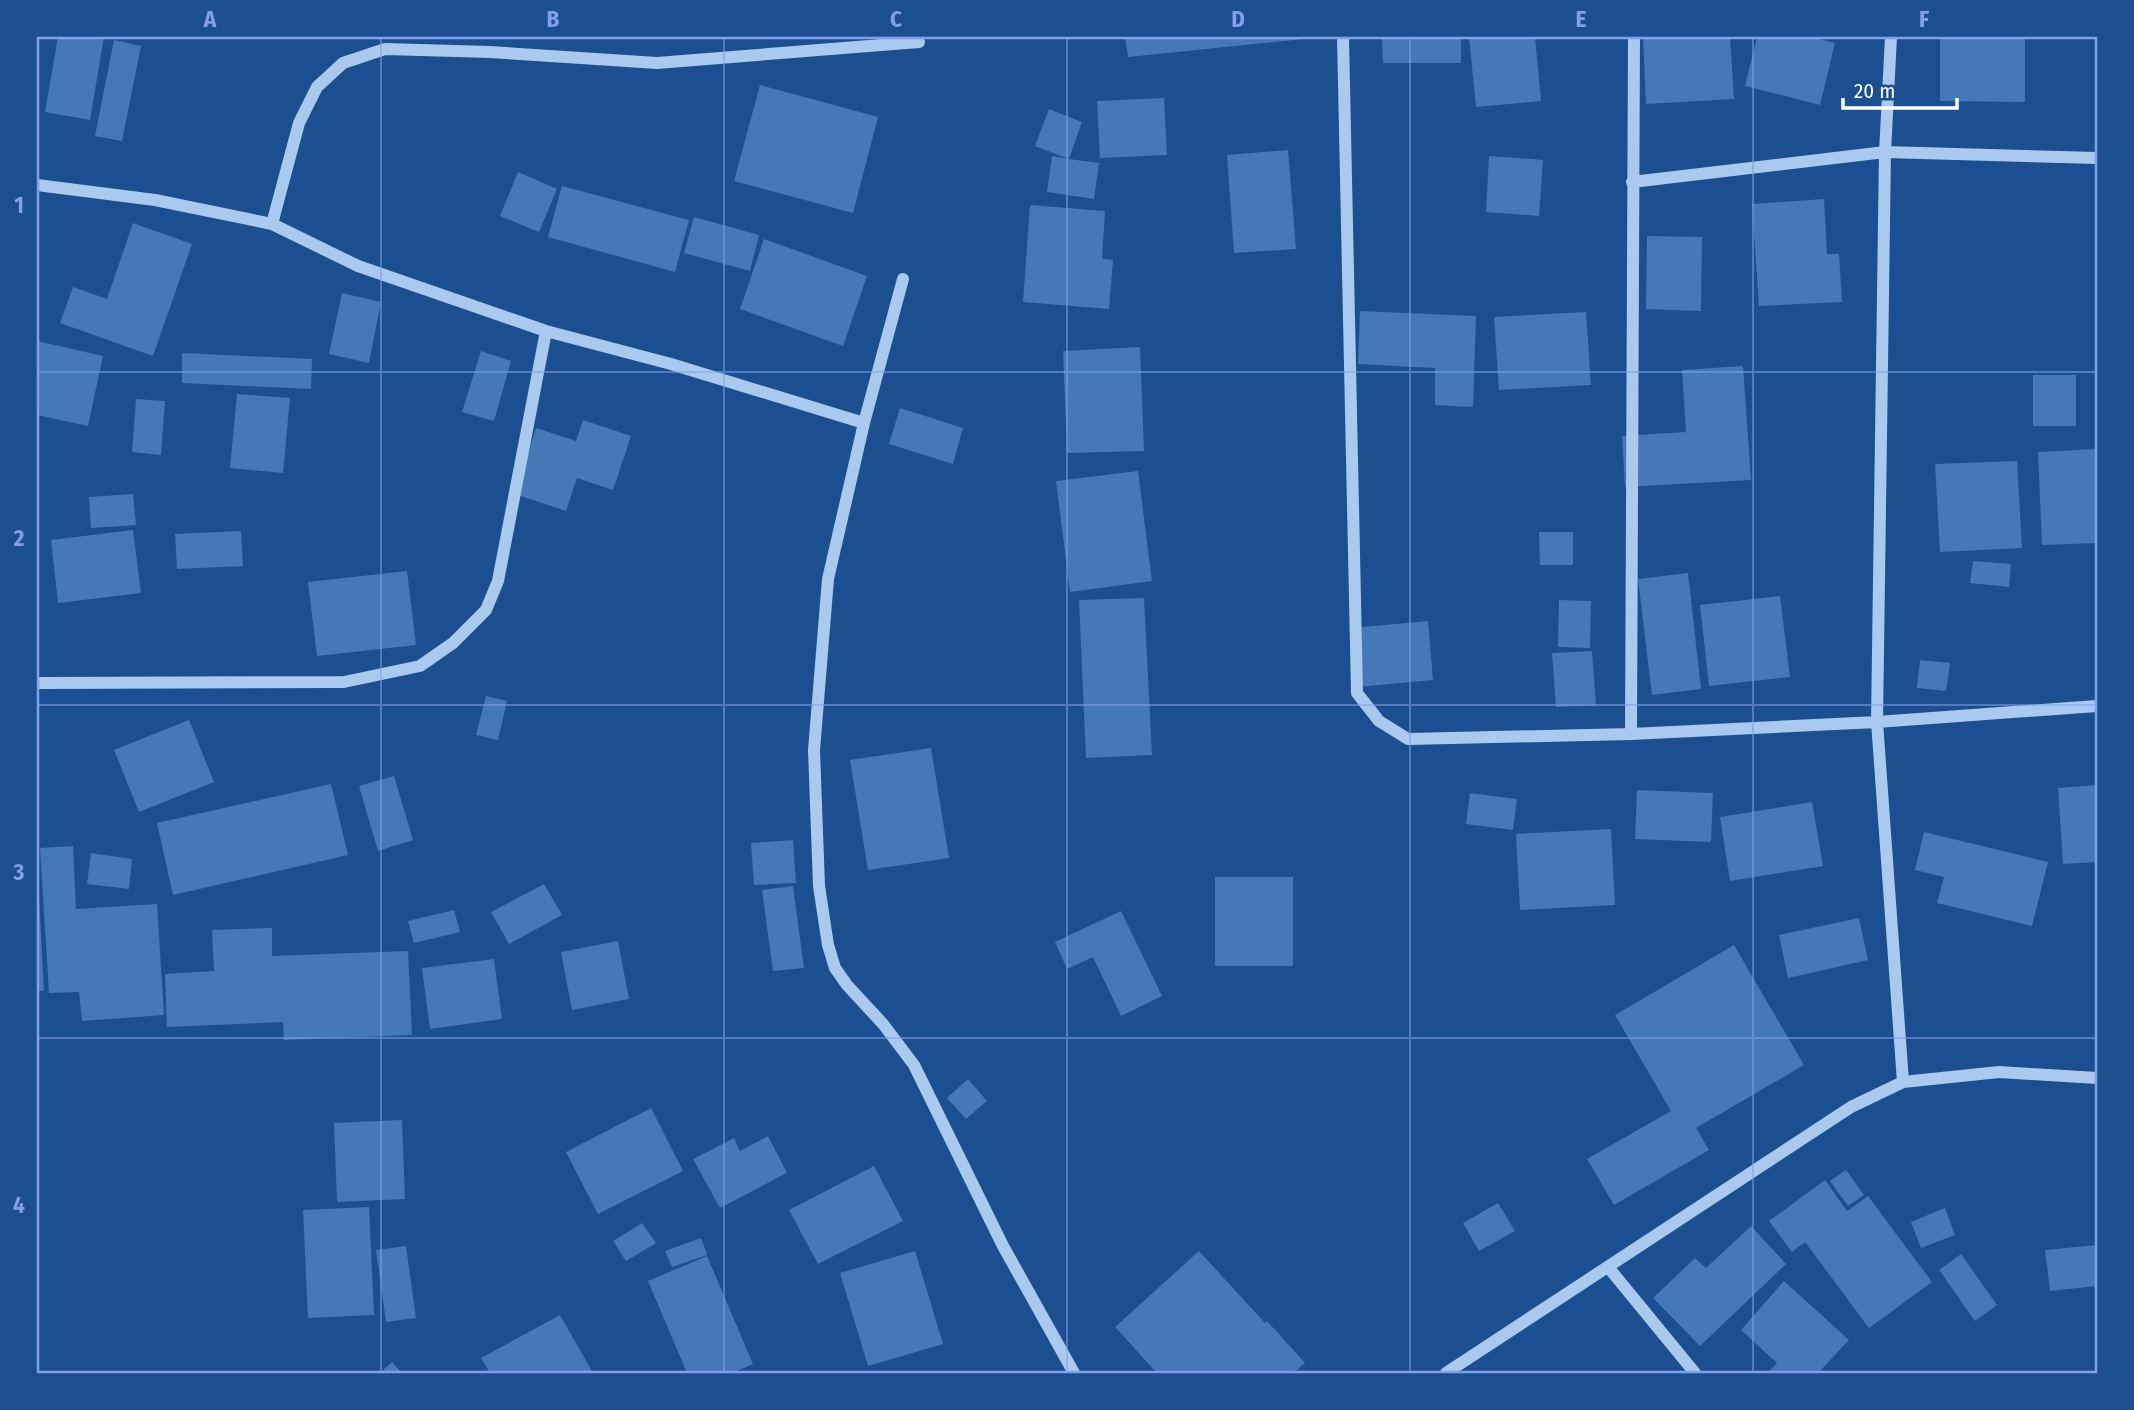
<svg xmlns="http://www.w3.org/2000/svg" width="2134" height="1410" font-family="'Fira Sans Condensed',sans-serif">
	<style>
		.building { fill: #4478b7 }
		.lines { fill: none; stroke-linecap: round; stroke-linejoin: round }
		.minor { stroke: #a9c9ee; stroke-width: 12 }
		.grid { fill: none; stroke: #839eea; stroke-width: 2; stroke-opacity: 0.55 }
		.neatline { fill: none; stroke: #839eea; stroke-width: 2.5 }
		.grid-label { font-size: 23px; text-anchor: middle; font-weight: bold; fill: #839eea }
	</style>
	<rect width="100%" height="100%" fill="#1b4f8f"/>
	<path class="building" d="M58,37H104L90,120L45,112Z
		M1125,37H1304V39L1128,57Z
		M1382,37H1461V63H1383Z
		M1469,37H1535L1541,101L1476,107Z
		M1643,37H1730L1734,99L1646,104Z
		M1757,37H1810L1835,43L1820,105L1745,86Z
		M1940,37H2025V102L1940,101Z
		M114,40L141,46L122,141L95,136Z
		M760,85L878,117L853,213L734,181Z
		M1164,98L1167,155L1100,158L1097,101Z
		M1049,109L1082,122L1069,159L1099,163L1094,199L1047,192L1052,156L1069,159L1035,146Z
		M1288,150L1296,249L1234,253L1227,155Z
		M1489,156L1543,160L1539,216L1486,212Z
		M518,172L557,189L539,232L500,216Z
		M562,186L689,220L675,272L548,237Z
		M1824,199L1827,254H1839L1842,302L1759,306L1752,204Z
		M1030,205L1105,211L1102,259L1113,260L1109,309L1023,302Z
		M694,217L759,235L750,271L684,253Z
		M133,223L192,244L153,356L60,323L73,287L107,299Z
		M1647,236L1702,237L1701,311L1646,309Z
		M764,239L867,276L843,346L740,309Z
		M342,293L381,302L369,363L329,354Z
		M1360,311L1476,316L1473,407L1435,405V368L1358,364Z
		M1586,312L1591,385L1499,390L1494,317Z
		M37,341L103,356L88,426L37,415Z
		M1140,347L1144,451L1067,453L1063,351Z
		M481,351L511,361L494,421L462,412Z
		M182,353L312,359L311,389L182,383Z
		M1743,366L1751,480L1625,487L1622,436L1686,432L1682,370Z
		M2033,375H2076V426H2033Z
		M237,394L290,398L283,473L230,468Z
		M136,399L165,401L161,455L132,452Z
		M900,408L963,428L953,464L889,444Z
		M583,420L631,436L613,490L577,478L566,511L515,494L536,428L576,441Z
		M2097,449V543L2042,545L2038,452Z
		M2017,461L2022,548L1940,552L1935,464Z
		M1138,471L1152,581L1070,592L1056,481Z
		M133,494L136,525L91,528L89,497Z
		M133,530L141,593L58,603L51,540Z
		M241,531L243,566L177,569L175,534Z
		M1539,532H1573V565H1540Z
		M1973,561L2011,564L2009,587L1970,583Z
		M407,571L416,645L317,656L308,582Z
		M1688,573L1701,689L1652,695L1638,579Z
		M1780,596L1790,677L1709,686L1700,605Z
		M1144,598L1152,755L1086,758L1079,600Z
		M1559,600L1591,601L1590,648L1558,647Z
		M1428,621L1433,680L1358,687L1352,628Z
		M1592,651L1596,705L1556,707L1552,653Z
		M1920,660L1950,663L1946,691L1917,688Z
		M486,696L507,701L498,740L476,735Z
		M189,720L214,782L139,812L114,750Z
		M931,748L949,858L868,870L850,760Z
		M394,776L413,840L378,851L359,786Z
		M331,784L348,855L173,895L157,823Z
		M2097,785V862L2063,864L2058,788Z
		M1637,790L1713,793L1711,842L1635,839Z
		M1470,793L1517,799L1513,830L1466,824Z
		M1812,802L1823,866L1730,881L1720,817Z
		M1611,829L1615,905L1520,910L1516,834Z
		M1924,832L2048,862L2032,926L1937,903L1944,877L1915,870Z
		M793,840L796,883L754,885L751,843Z
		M73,846L76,909L157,904L164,1015L82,1021L79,992L49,993L40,848Z
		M91,853L132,859L129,889L87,884Z
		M1215,877H1293V966H1215Z
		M544,884L562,915L509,944L491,912Z
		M793,886L804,968L773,971L762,890Z
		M37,897H39L44,991H37Z
		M454,910L460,932L414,943L408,921Z
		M1121,911L1162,996L1121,1016L1093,957L1067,969L1055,942Z
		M1859,918L1868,960L1788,978L1779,935Z
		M272,928V956L408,951L412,1035L284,1040L283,1022L167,1027L165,974L214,971L212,930Z
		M618,941L629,999L572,1010L561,952Z
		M1734,945L1804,1065L1696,1128L1709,1150L1614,1205L1587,1159L1671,1111L1615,1015Z
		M494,959L502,1019L430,1029L422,968Z
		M968,1079L987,1101L966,1119L947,1098Z
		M651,1108L683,1171L598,1214L566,1152Z
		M402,1120L405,1199L337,1202L334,1123Z
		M768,1136L787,1173L720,1208L693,1159L734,1138L740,1151Z
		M874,1166L903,1221L818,1264L789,1210Z
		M1846,1170L1864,1195L1848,1206L1830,1181Z
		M1825,1180L1847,1211L1868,1196L1932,1282L1869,1328L1805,1242L1792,1252L1769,1221Z
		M1498,1203L1515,1231L1479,1251L1463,1223Z
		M369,1207L374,1315L308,1318L303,1210Z
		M1945,1208L1955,1235L1921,1248L1911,1222Z
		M642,1223L656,1243L626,1261L613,1241Z
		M1751,1226L1786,1264L1700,1346L1653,1298L1695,1258L1706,1268Z
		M701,1238L707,1255L672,1267L665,1251Z
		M2097,1245V1286L2050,1291L2045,1250Z
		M406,1246L416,1318L386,1322L376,1250Z
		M915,1251L943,1344L868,1366L840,1273Z
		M1199,1251L1265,1323L1267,1321L1305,1363L1293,1373H1157L1115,1327Z
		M1961,1254L1997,1305L1975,1321L1939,1270Z
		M707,1256L753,1364L732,1373H687L648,1281Z
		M1784,1281L1849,1340L1818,1373H1768L1777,1363L1741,1330Z
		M560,1315L593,1373H490L481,1358Z
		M392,1362L402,1373H380Z"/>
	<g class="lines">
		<path class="minor" d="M1343,37L1357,693L1379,721L1408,739L1631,734L1877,722L2097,706
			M1891,37L1885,152L1877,722L1903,1082
			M1632,182L1885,152L2097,158
			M37,185L155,200L272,224L358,266L546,331L671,364L864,423
			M272,224L299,123L317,87L343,63L385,49L490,52L657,63L919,42
			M903,279L864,423L828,579L814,750L819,886L828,945L835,968L847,985L883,1024L914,1065L1003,1246L1074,1373
			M37,683L344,682L420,666L453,643L486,610L498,581L546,331
			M1631,734L1634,37
			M1608,1267L1695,1373
			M1446,1373L1851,1107L1903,1082L1999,1072L2097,1078"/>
	</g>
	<path class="grid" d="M381,37V1373M724,37V1373M1067,37V1373M1410,37V1373M1753,37V1373M37,372H2097M37,705H2097M37,1038H2097"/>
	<rect width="2134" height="1410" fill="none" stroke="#1b4f8f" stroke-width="77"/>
	<path d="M1843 98v10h114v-10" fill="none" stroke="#ffffff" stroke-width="3.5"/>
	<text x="1854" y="98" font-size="21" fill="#ffffff" stroke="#1b4f8f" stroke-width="5" paint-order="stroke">20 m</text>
	<rect x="38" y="38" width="2058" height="1334" class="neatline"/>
	<g class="grid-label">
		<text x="210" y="27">A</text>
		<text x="553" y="27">B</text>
		<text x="896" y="27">C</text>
		<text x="1238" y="27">D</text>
		<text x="1581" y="27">E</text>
		<text x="1924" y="27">F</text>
		<text x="19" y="213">1</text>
		<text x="19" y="546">2</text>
		<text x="19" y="880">3</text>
		<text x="19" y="1213">4</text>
	</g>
</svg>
